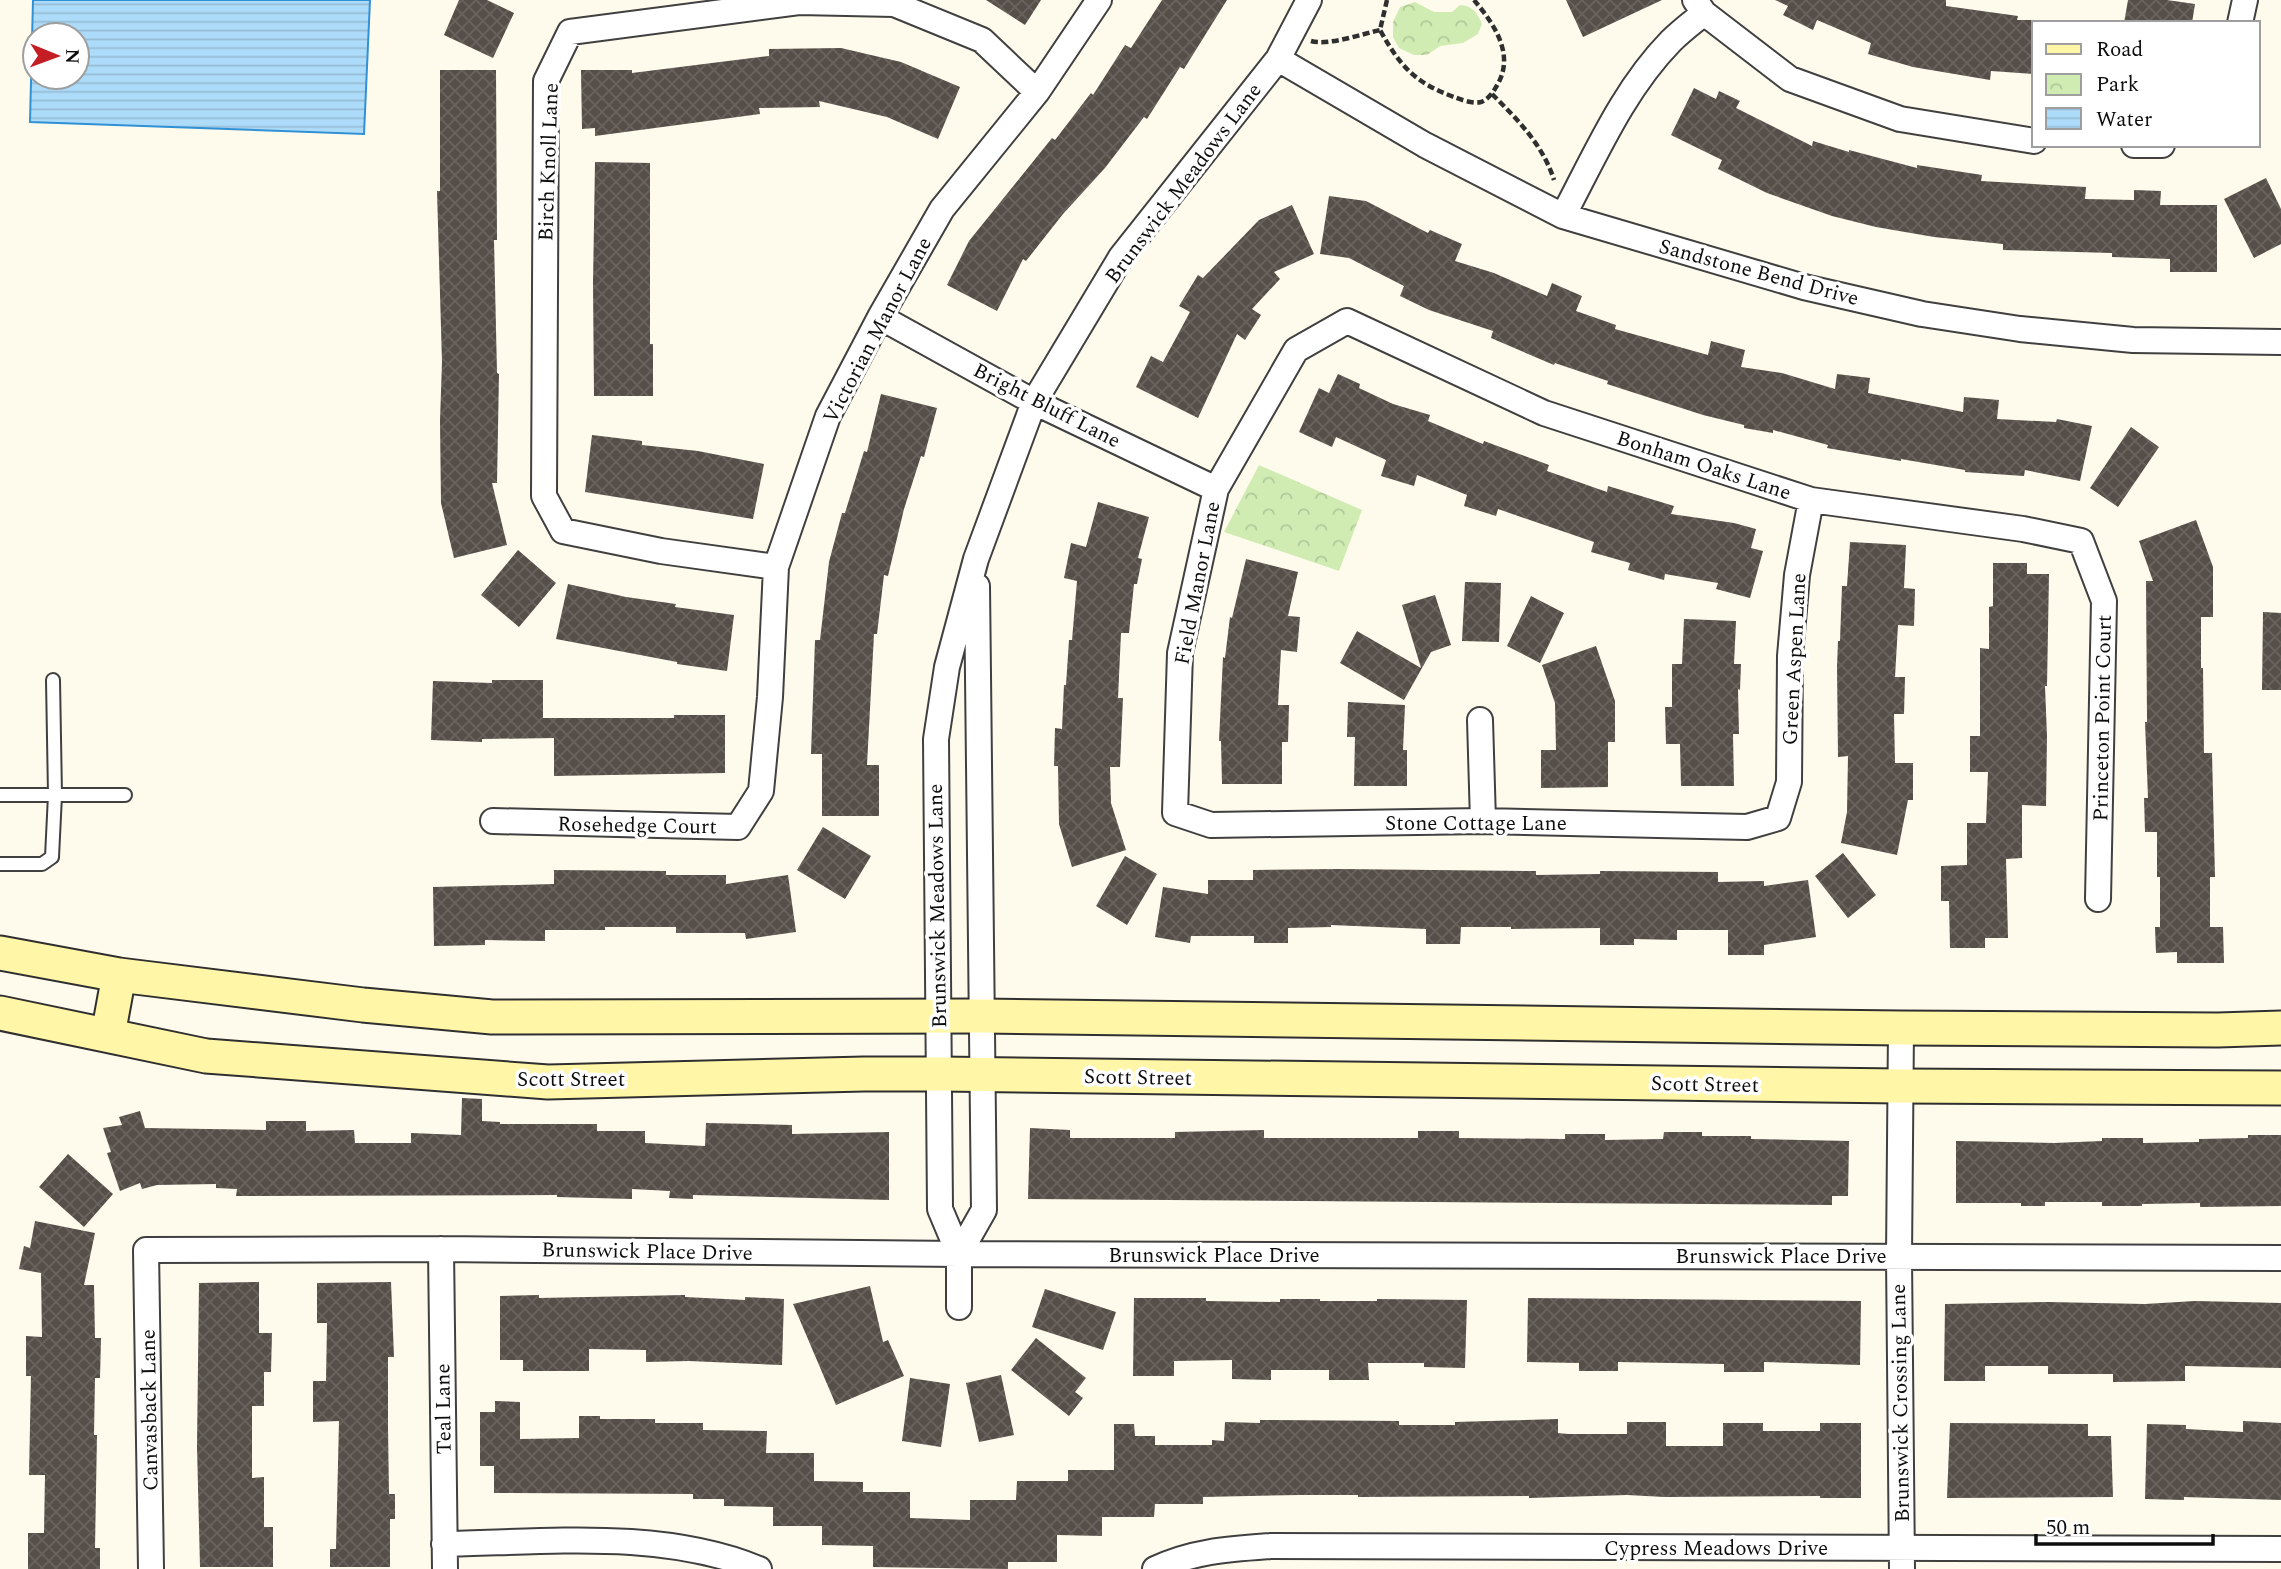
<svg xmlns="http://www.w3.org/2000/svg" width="2281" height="1569" font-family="Spectral,serif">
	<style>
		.park { fill: url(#park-crowns) }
		.water { fill: url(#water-rules); stroke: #3091d5; stroke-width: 2; fill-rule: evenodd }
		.building { fill: url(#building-cross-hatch) }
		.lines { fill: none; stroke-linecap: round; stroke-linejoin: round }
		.service-casing { stroke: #404040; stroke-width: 16 }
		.minor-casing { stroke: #404040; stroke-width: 28 }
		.secondary-casing { stroke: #2f2f2f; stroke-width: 37 }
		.path { stroke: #2f2f2f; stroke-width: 4.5; stroke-dasharray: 7 3.5; stroke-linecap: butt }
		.service { stroke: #fff; stroke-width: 12 }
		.minor { stroke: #fff; stroke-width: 24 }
		.secondary { stroke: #fff6a7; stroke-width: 33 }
		.labels { text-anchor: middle; stroke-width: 7; stroke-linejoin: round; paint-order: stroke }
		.street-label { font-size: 21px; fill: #0d0d0d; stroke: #fff }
	</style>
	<defs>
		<pattern id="park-crowns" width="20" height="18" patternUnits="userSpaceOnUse" patternTransform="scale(1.75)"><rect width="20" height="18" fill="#d0ecb3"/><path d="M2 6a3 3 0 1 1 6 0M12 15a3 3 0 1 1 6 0" fill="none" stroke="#b1c999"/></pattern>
		<pattern id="water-rules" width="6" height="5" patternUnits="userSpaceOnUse" patternTransform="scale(1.75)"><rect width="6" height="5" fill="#addcfa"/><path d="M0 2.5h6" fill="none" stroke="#94bcd5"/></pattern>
		<pattern id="building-cross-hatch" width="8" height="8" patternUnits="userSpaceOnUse" patternTransform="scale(1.75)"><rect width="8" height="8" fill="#564e48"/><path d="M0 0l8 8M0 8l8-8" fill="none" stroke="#69635e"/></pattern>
	</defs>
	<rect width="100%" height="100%" fill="#fffbec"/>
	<path class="park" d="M1415,2L1434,12H1452L1460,5C1472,5 1478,14 1482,24L1478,34L1463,43L1440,46L1427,55H1414L1399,48L1393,37V22L1400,7Z
		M1259,465L1362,510L1339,571L1224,532Z"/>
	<path class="water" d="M33,0H370L364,134L30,122ZM35,35H77V77H35Z"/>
	<path class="building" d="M459,0H487L514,13L493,58L444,35Z
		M986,0H1041L1025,25Z
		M1162,0H1227L1184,69L1180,67L1147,119L1144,117L1105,168L1063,214L1026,261L1023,259L997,311L947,285L969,241L1052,138L1055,140L1091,93L1093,95L1125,45L1131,48Z
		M1566,0H1662L1583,37Z
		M1775,0H1946V6L2018,16L2017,20H2034V74L1991,71L1990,80L1913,67L1868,54L1871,43L1817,20L1813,30L1783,15L1788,6Z
		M2128,0H2167L2195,4L2192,23H2124Z
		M841,48L901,62L960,87L938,139L887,117L819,101L820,107L759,108L760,114L595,136V128L582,129L581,70H632V73L769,56V49Z
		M440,70H496L497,240H494L497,373L499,374L497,483H492L507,545L454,558L441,503L440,421L442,362L437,191H440Z
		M1694,88L1716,99L1719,91L1740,101L1736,108L1812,146L1813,141L1849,152V150L1917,168V165L1982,175L1981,181L2086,187L2085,199L2134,200V190L2161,191L2160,205H2217V272H2170V259L2112,257V253L2003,250V244L1934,237L1876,227L1832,216L1767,193L1718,169L1722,160L1671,135Z
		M595,162L650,163V344H653V396H594L593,284Z
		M2266,178L2281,209V244L2254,258L2224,199Z
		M1329,196L1366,201L1428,233L1430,230L1462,244L1455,261L1494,273L1547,296L1552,283L1582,296L1576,311L1616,325L1615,329L1708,355L1711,341L1745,350L1741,367L1782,373L1835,389L1837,374L1870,378L1868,393L1963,412L1964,397L1999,400L1997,419L2056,422L2057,419L2092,426L2080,481L2025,470L2024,476L1965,472V470L1901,459V461L1827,448L1828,445L1773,430V433L1744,428V425L1703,415L1607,384L1608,381L1555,363L1554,365L1491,338L1493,331L1429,310L1400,296L1404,286L1349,258L1320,254Z
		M1292,205L1314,254L1274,272L1280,279L1252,309L1261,315L1245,340L1237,334L1198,418L1136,387L1151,356L1163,362L1190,312L1179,306L1198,275L1203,278L1259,220Z
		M1338,374L1360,384L1359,388L1393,404L1430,415L1428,421L1483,444L1484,441L1549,465L1547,471L1607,492L1608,486L1674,506L1671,514L1734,523L1756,529L1751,548L1763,551L1750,598L1716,589L1718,583L1665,574L1664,580L1628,570L1630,563L1591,552L1594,542L1498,509L1496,516L1464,506L1467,495L1417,475L1414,486L1381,476L1386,460L1336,437L1332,447L1299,432L1319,388L1329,393Z
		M881,394L937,408L924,457L921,456L904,509L888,576L884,575L877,634H874L867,765H879V816H822V754H811L815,640H820L829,562L842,513H845L864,451L867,452Z
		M2131,427L2159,447L2118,507L2090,488Z
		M592,435L642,441V445L698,451L764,464L753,519L585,492Z
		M1098,502L1149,517L1138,558L1142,559L1137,584H1134L1129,633H1121L1118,698H1123L1120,767H1110L1111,803L1126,850L1072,867L1059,824L1058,766H1054L1055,728L1062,729L1064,685H1066L1069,640H1072L1077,581L1064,578L1071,543L1086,547Z
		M2196,520L2213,567V617H2201V668H2203L2204,753H2212L2215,877H2210V927H2223L2224,963H2177V952L2156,953L2155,927H2160V877H2157V832H2145L2144,798H2148L2145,722H2147L2146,581H2153L2139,541Z
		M1850,542L1906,545L1904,588L1915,589L1914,626L1898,625L1895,677H1905L1904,714H1894L1895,763H1913V800H1908L1897,855L1841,843L1847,812L1848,756L1838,757L1837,667L1838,641H1840L1842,586H1847Z
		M518,550L556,583L519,627L481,595Z
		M1246,559L1298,572L1288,616L1300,617L1297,652L1281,650L1278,705H1289L1288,742H1282V784H1222L1221,741H1219L1223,657L1225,658L1230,617L1232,618Z
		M1993,563H2027V574H2049L2047,686H2045L2047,736L2046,806L2022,805V858L2006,859L2008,938H1985V948H1950L1949,901H1941V866L1967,865V823H1986L1988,772H1970V736H1980V648L1989,649V607L1993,606Z
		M1465,582L1501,583L1499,642L1462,641Z
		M568,584L626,597L676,604L675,607L734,615L727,671L677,664V662L556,639Z
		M1435,595L1451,645L1431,652L1404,700L1340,663L1357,631L1421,668L1402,605Z
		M1531,596L1564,613L1540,663L1507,646Z
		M2263,612L2281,613V690H2262Z
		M1684,619L1736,621L1734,664H1741L1740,690L1738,689L1739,734H1733L1734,786H1681L1680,744H1666L1665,707H1672V664H1682Z
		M1596,646L1615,701V742H1608V787L1541,788V750H1556L1555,703L1542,665Z
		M492,680H543V718H674V715H725V773L554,776V738L482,739V742L431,740L433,681L492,683Z
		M1348,702L1405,705L1403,750H1407V786H1354L1355,737H1347Z
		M823,827L871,856L845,899L797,870Z
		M1843,853L1876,895L1848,918L1815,876Z
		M1125,856L1157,874L1127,925L1096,906Z
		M1340,869L1536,871V875L1600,874V871L1718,872V882L1764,881V886L1808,880L1816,937L1764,945V955H1728V930H1677V940L1634,939V945H1600V928L1511,929V927H1461L1460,944H1426V929L1331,925V927L1288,928V943H1254V936H1191L1190,943L1155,937L1163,887L1208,894V880H1253V870Z
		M554,870L666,871V875H726V884L788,875L796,932L746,939L745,933H676V927H605V930H545V941L485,940V945L434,946L433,887L554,884Z
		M462,1098L482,1099V1121L500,1122V1124H597V1131H645V1143L705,1146L706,1123L792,1125V1134L889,1132V1200L693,1195V1199L669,1198L670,1191L632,1189V1199L557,1197V1195L236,1196L237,1189L216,1188V1184L157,1185L142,1189L140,1183L120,1191L107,1153L111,1152L103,1128L122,1125L119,1117L140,1111L145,1128L266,1130V1121H306V1131L354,1130L355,1143H411V1133L461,1135Z
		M1030,1128L1070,1130V1138H1175V1132L1264,1130V1138H1418V1131H1459V1138L1565,1139V1134H1605V1140L1663,1139L1664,1132H1702V1136H1751V1139L1849,1141L1848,1196H1832V1205L1028,1199Z
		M2248,1135H2281V1206L2200,1207V1203L2142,1204V1206H2102V1202H2045V1206H2021V1203H1956V1141L2054,1143L2102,1141V1138H2143V1143L2199,1142V1139L2248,1138Z
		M68,1154L113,1194L84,1227L39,1187Z
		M35,1221L95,1233L84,1285H94L95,1338H101L100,1378H95L94,1435H97L95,1548H100V1569H28V1533H44L45,1475H29L31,1376H26V1336L42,1337L41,1273L19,1269L24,1246L30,1248Z
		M259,1282V1333H272L271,1372H264V1406H252V1478L264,1477V1527H273V1567H200L197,1446L199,1283Z
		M391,1282L394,1357H388V1428L389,1494H395V1519H390V1567H330V1549H336L339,1421L313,1422V1381H326L327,1323H317V1283Z
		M870,1286L883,1342L888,1340L904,1376L836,1405L793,1304Z
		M1045,1289L1116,1312L1103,1350L1032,1327Z
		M539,1295V1298L685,1295V1297L745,1300V1297L784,1299L782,1365L689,1361L646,1362V1350L589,1349V1371H523V1360H500V1296Z
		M1134,1298H1206V1301L1280,1302V1299H1320V1301H1377V1299L1467,1300L1465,1368L1424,1367V1363H1368L1369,1380H1329V1370H1271V1380L1232,1379V1360L1174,1361V1376H1133Z
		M1528,1298L1861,1301L1860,1365L1764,1362V1372H1724V1364L1618,1362V1371H1579V1363L1527,1362Z
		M2195,1301L2281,1303V1368L2185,1366V1381L2113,1382V1374H2048V1366H1985V1381H1944L1945,1304L2048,1302L2145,1304Z
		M1036,1338L1086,1378L1075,1392L1083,1398L1069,1416L1011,1370Z
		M1001,1375L1014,1435L979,1442L966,1383Z
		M910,1378L950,1384L941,1447L902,1441Z
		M495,1401L520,1402V1439L579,1438V1416H600V1419H655V1423H703V1430L767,1431L766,1453H814V1481L863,1482V1492H910V1518L970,1520V1500H1016L1017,1481H1068V1470H1114V1424H1134L1135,1436H1155V1445H1212V1440L1224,1441L1225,1422L1260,1423V1420L1399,1421V1425H1455V1422L1558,1419V1433L1568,1434H1627V1422H1666V1446H1723V1423H1763V1431H1820V1423H1861V1498H1820V1496L1665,1497L1627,1495L1529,1498V1496L1358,1497V1495H1300L1203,1497V1504H1155L1154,1517H1102V1536L1057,1535V1562H1008V1569L873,1567V1546L822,1545V1526H773V1507L724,1506V1499H693V1494L494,1493V1466H480V1412H495Z
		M2243,1421L2281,1423V1500L2184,1497V1500L2145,1499L2147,1424L2186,1425V1429L2243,1432Z
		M1950,1423L2088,1424V1436H2111L2113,1497L1947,1498Z"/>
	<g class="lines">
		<defs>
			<path id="service" d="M0,795H125
				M0,864H42L52,857L55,795L53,680"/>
			<path id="minor" d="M1695,0L1704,13L1790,79L1900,119L2034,141
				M2240,23L2245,0
				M1278,59L1425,145L1563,216L1804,287L1922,314L2020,329L2133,340L2281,342
				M2134,145H2162
				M1563,216C1595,156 1623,90 1671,41C1681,31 1693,22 1704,13
				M880,317L1034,402L1216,489
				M1811,500L1797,575L1790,656L1789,782L1778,818L1747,827L1483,821L1211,825L1175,813L1180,653L1216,489L1296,350L1347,321L1544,413L1811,500L2023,529L2081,541L2104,601L2098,899
				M776,567L661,551L563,531L544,496L546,81L570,32L799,2L894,4L982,40L1037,92
				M1480,720L1483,821
				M493,821L738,827L761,791L770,697L776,567L828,416L880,317L942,209L1037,92L1099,0
				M1901,1028L1899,1257L1902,1569
				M441,1249L445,1569
				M959,1254L984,1210L977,586
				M959,1307V1254L940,1209L936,739L947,667L976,559L1034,402L1121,257L1278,59L1309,0
				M444,1544C547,1542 663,1529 759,1569
				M151,1569L146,1250L441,1249L959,1254L2281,1258
				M1155,1569C1193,1551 1229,1549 1271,1546L2281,1549"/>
			<path id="secondary" d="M0,953L119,975L363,1005L492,1017L982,1016L1901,1028L2218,1030L2281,1028
				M0,1013L206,1056L548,1082L864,1074H940L1900,1086L2281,1088
				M108,1035L119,975"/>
		</defs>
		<use href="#service" class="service-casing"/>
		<use href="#minor" class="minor-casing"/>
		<use href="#secondary" class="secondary-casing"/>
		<path class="path" d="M1387,0L1380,30C1400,66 1415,83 1454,97C1462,100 1473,104 1481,102C1487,100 1493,93 1496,87C1516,56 1495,25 1474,0
			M1311,41C1328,46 1362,34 1380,30
			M1492,94C1518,120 1543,145 1554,180"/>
		<use href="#service" class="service"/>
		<use href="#minor" class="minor"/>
		<use href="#secondary" class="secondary"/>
	</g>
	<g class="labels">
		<g class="street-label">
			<text transform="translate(548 162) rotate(-88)" y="7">Birch Knoll Lane</text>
			<text transform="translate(1183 183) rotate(-53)" y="7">Brunswick Meadows Lane</text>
			<text transform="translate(1759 272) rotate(15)" y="7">Sandstone Bend Drive</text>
			<text transform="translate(877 330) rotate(-62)" y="7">Victorian Manor Lane</text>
			<text transform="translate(1047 405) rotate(27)" y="7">Bright Bluff Lane</text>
			<text transform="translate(1704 465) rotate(18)" y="7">Bonham Oaks Lane</text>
			<text transform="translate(1197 583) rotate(-79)" y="7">Field Manor Lane</text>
			<text transform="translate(1794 659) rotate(-87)" y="7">Green Aspen Lane</text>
			<text transform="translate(2102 718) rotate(-89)" y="7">Princeton Point Court</text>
			<text x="1476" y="830">Stone Cottage Lane</text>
			<text transform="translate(637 825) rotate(1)" y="7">Rosehedge Court</text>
			<text transform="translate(937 906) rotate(-91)" y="7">Brunswick Meadows Lane</text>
			<text transform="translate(1138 1077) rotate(1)" y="7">Scott Street</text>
			<text x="571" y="1086">Scott Street</text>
			<text transform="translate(1705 1084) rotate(1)" y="7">Scott Street</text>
			<text transform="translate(647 1251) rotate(1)" y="7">Brunswick Place Drive</text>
			<text x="1214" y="1262">Brunswick Place Drive</text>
			<text x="1781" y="1263">Brunswick Place Drive</text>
			<text transform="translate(1900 1403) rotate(-91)" y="7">Brunswick Crossing Lane</text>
			<text transform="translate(443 1409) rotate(-91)" y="7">Teal Lane</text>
			<text transform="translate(149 1410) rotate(-91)" y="7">Canvasback Lane</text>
			<text x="1716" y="1555">Cypress Meadows Drive</text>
		</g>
	</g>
	<rect x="2032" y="21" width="228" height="126" fill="#ffffff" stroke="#9e9e9e" stroke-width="2"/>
	<rect x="2046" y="44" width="35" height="10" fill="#fff6a7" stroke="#9e9e9e" stroke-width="2"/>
	<text x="2096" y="56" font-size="21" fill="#0d0d0d">Road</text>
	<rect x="2046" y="74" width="35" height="21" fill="url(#park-crowns)" stroke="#9e9e9e" stroke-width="2"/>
	<text x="2096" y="91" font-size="21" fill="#0d0d0d">Park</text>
	<rect x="2046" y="108" width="35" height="21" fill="url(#water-rules)" stroke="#9e9e9e" stroke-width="2"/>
	<text x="2096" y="126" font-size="21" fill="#0d0d0d">Water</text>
	<g transform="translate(56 56) rotate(91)"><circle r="33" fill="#ffffff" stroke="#9e9e9e" stroke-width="2"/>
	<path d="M0-5L12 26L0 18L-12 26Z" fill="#c41d23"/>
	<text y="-10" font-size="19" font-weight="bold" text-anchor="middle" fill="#0d0d0d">N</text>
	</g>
	<path d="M2036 1534v10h177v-10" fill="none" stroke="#0d0d0d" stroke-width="3.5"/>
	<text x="2046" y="1534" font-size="21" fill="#0d0d0d" stroke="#ffffff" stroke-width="5" paint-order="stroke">50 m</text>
</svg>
